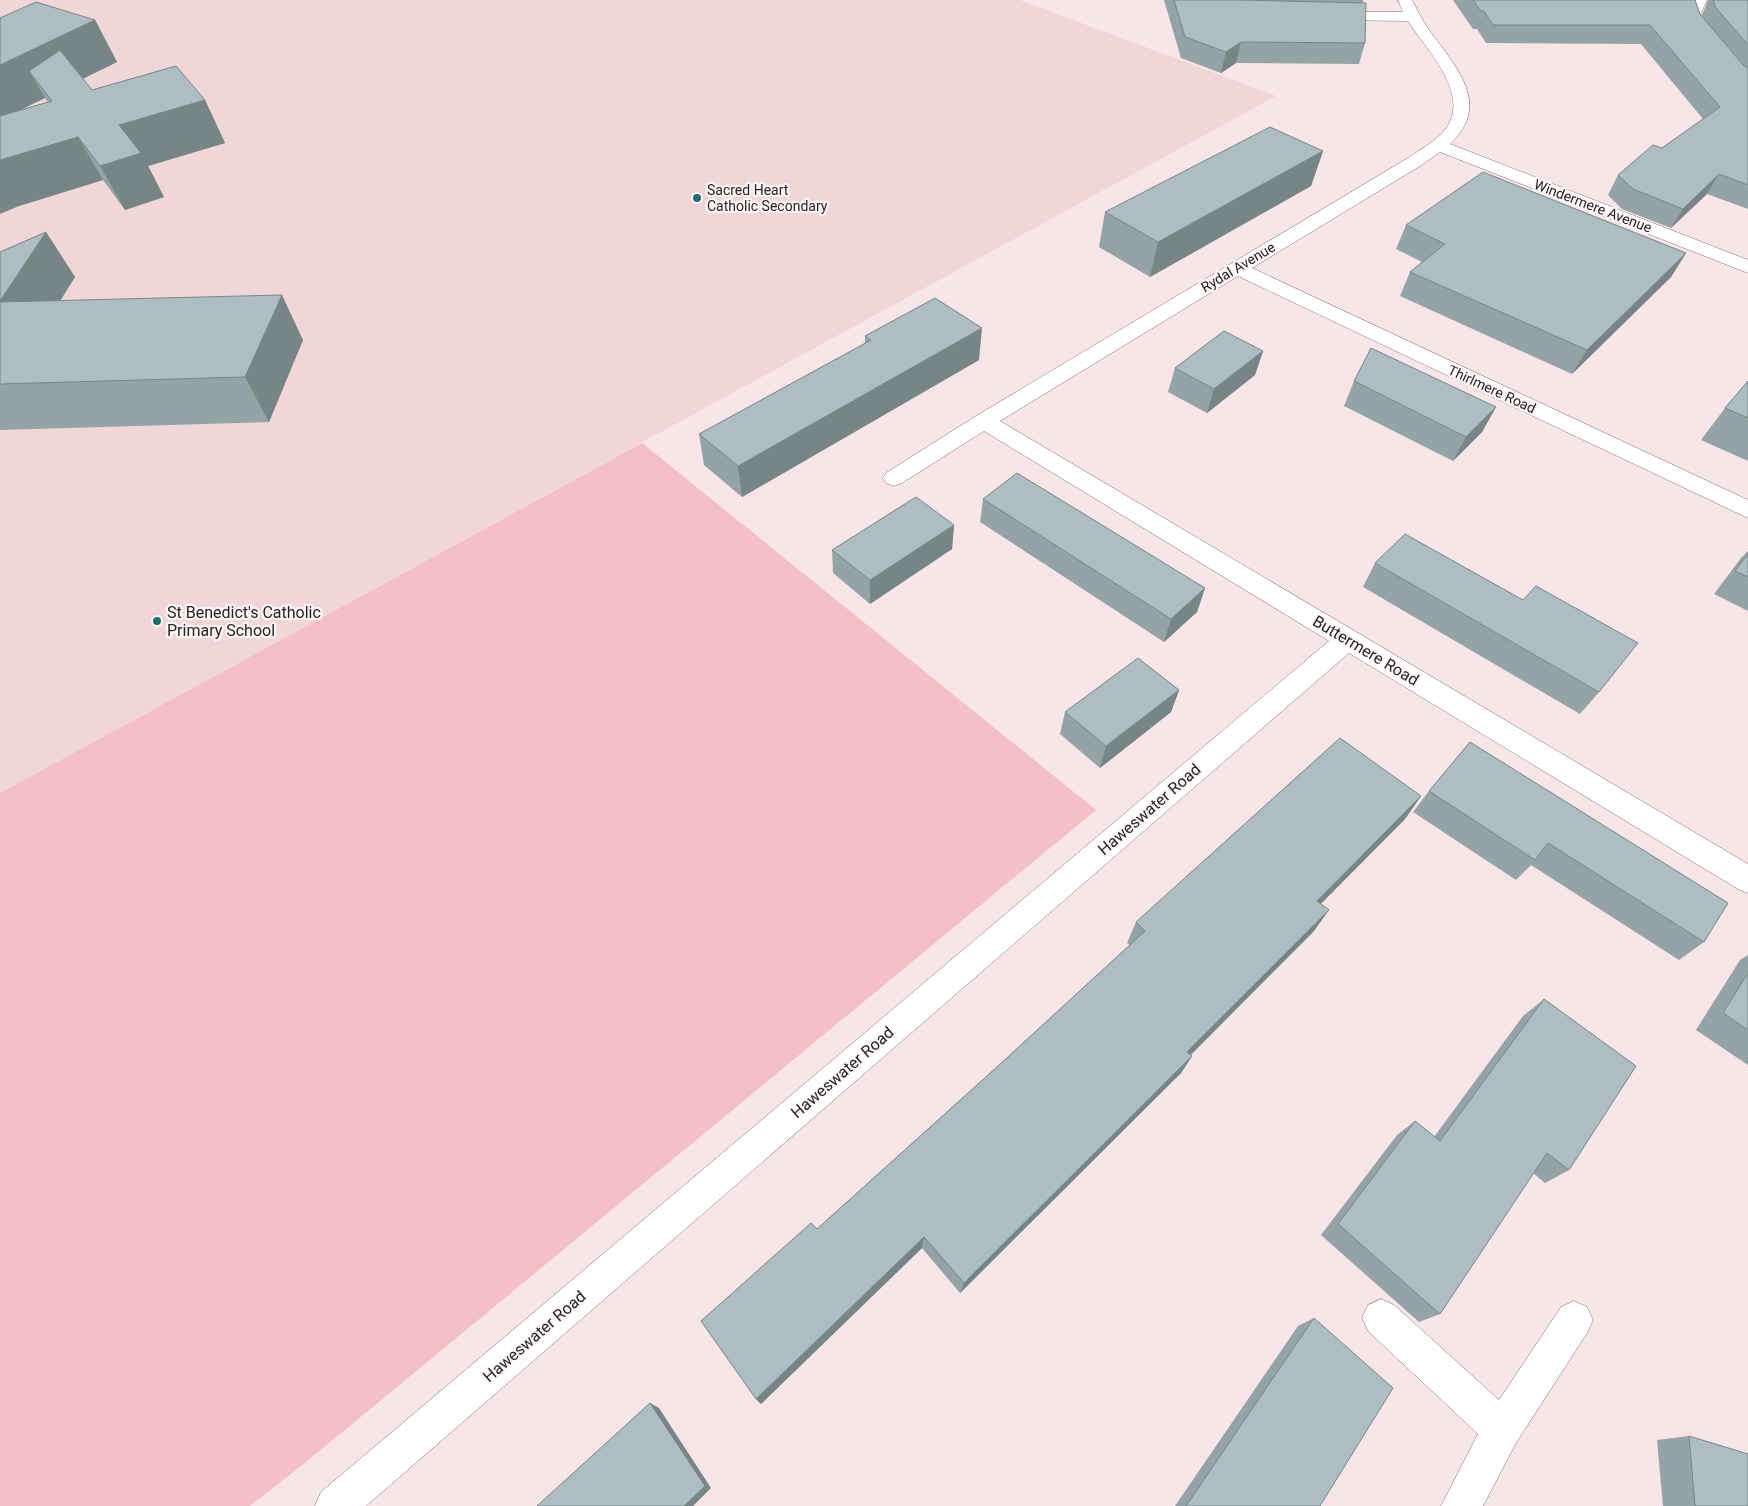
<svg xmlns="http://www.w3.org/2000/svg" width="1748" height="1506" font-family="Roboto,sans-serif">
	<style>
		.built { fill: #f1d6d8 }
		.green { fill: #f2c0c5 }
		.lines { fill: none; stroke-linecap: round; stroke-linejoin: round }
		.minor-casing { stroke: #7f6f71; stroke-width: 1 }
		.minor { fill: #fff; fill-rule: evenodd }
		.wall { fill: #94a3a6; fill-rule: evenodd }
		.shaded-wall { fill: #788587 }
		.building { fill: #acbec1; stroke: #788587 }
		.poi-dot { fill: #206a73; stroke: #fdf6f6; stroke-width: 2 }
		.labels { text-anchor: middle; stroke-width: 4.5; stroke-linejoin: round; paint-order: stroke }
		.far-poi-label { font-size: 14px; fill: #282222; stroke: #fdf6f6; text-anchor: start }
		.far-street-label { font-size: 14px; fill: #282222; stroke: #fdf6f6 }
		.poi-label { font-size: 16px; fill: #282222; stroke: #fdf6f6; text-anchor: start }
		.street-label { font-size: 16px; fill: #282222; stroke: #fdf6f6 }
	</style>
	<rect width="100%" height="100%" fill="#f8e5e7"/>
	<path class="built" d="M0,0H1020L1276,96L0,793Z"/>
	<path class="green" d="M642,443L1096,810L306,1462L250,1506H0V793Z"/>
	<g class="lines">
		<defs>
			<path id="minor" d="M1398,0H1412C1417,9 1421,18 1427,27C1453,64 1494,103 1450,144L1748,260V273L1440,152L1420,166L1252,268L1748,500V518L1238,276L1000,421L1748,864V893L1738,889L1349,653L366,1506H315L321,1492L1329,641L984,431L902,483L894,486L886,483L883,478L886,473L976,416L1408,158C1421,149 1438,140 1447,127C1470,93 1426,49 1408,21L1329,20L1324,19L1322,16L1324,13L1329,12H1403Z
				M1693,0H1707L1700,15L1704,27L1748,79V91L1734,84L1692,31L1686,15Z
				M1381,1299L1394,1305L1499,1400L1561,1307L1574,1301L1587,1307L1593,1320L1587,1333L1516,1443L1483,1506H1441L1478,1434L1368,1331L1362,1318L1368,1305Z"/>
		</defs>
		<use href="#minor" class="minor-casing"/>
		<use href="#minor" class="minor"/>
	</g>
	<path class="wall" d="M1164,0H1363V3L1365,43L1359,64L1236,63L1221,73L1181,58Z
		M1453,0H1695L1700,14L1702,16V15L1708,0H1748V209L1707,194L1671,228L1622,209L1608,195L1618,175L1662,148L1703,119L1641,44L1486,43L1477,29H1473Z
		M0,18L95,20L117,62L82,79L92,90L205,100L225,143L148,166L164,197L125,210L103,180L19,206ZM45,98L48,102L19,110Z
		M1323,151L1311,186L1150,277L1099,247L1105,212Z
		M1406,225L1686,253L1671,277L1572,374L1400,296L1410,272L1422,262L1396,249Z
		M46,232L75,277L60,301L303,340L269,422L0,430V252Z
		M865,336L979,360L742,497L704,465L699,434L865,344Z
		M1263,351L1255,375L1207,413L1168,392L1175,368Z
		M1354,381L1496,407L1482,432L1453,461L1344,406Z
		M1748,381V461L1701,440L1725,408Z
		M983,499L1205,588L1197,612L1164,642L980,522Z
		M954,525L952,549L870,604L833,573L832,550Z
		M1748,551V611L1714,594L1741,558Z
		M1375,563L1599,692L1580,714L1363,587Z
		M1179,690L1171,712L1100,768L1060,734L1065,712Z
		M1470,742L1704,942L1679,960L1531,865L1516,880L1413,812L1429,791Z
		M1421,796L1405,819L1320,904L1314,931L1191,1055L1192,1056L1181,1073L960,1293L922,1248L761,1404L756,1399L817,1229L998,1066L1130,945L1127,943L1136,922Z
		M1748,955V1065L1696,1030L1740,960Z
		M1544,999L1569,1170L1545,1183L1533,1173L1440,1314L1419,1322L1321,1235L1397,1135L1415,1121L1434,1137L1523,1016Z
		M1314,1318L1320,1506H1175L1298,1326Z
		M1689,1436L1748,1506H1663L1657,1440Z"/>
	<path class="shaded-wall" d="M95,20L117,62L48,96L29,71L45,98L0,120V65Z
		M1241,42L1236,63L1221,73L1226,52Z
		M205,100L225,143L148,166L164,197L125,210L100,166L119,125Z
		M78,137L103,180L19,206L0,214V160Z
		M1323,151L1311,186L1150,277L1158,242Z
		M1719,174L1707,194L1671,228L1683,209Z
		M46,232L75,277L31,347L0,304V301Z
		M1686,253L1671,277L1572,374L1587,350Z
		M282,295L303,340L269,422L245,377Z
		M982,328L979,360L742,497L738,466Z
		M1263,351L1255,375L1207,413L1214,389Z
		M1496,407L1482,432L1453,461L1466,437Z
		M954,525L952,549L870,604V580Z
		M1205,588L1197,612L1164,642L1171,619Z
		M1179,690L1171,712L1100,768L1106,746Z
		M1421,796L1405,819L1303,922L1317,901Z
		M1329,910L1314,931L1176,1069L1187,1052Z
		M1192,1056L1181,1073L960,1293L964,1283Z
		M924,1237L922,1248L761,1404L756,1399Z
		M650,1403L659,1408L711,1488L693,1506H684Z"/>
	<path class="building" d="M1174,0H1240L1366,3L1365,43L1241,42L1226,52L1185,37Z
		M1473,0H1695L1700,14L1744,66L1748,68V185L1719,174L1683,209L1633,189L1618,175L1653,145L1662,148L1720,107L1650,25H1493L1484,11H1481Z
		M1713,0H1748V45L1716,8Z
		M36,2L95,20L0,65V18Z
		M60,50L92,90L176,66L205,100L119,125L141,153L100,166L78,137L0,160V116L52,101L29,71Z
		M1270,127L1323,151L1158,242L1105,212Z
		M1483,172L1686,253L1587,350L1410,272L1445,244L1406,225Z
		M46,232L0,301V252Z
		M282,295L245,377L0,384V302Z
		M935,298L982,328L738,466L699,434L871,340L865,336Z
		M1224,331L1263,351L1214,389L1175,368Z
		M1371,348L1496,407L1466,437L1354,381Z
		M1748,381V418L1725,408Z
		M1017,473L1205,588L1171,619L983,499Z
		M916,497L954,525L870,580L832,550Z
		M1405,534L1523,600L1536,586L1638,643L1599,692L1375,563Z
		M1748,554V577L1735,571Z
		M1138,658L1179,690L1106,746L1065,712Z
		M1340,738L1421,796L1317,901L1329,910L1187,1052L1192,1056L964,1283L924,1237L756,1399L701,1321L811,1223L817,1229L998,1066L1145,931L1136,922Z
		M1470,742L1728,903L1704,942L1548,843L1535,860L1429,791Z
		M1748,973V1030L1723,1013Z
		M1544,999L1636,1066L1569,1170L1547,1153L1440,1314L1338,1224L1415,1121L1440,1141Z
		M1314,1318L1393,1388L1320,1506H1186Z
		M650,1403L705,1486L684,1506H537Z
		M1689,1436L1748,1454V1506H1695Z"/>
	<g class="poi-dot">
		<circle cx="697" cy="198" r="5"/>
		<circle cx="157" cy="621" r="5"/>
	</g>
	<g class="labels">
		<g class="far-poi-label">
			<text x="707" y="195">Sacred Heart<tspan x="707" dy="16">Catholic Secondary</tspan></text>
		</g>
		<g class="far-street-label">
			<text transform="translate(1593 206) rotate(21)" y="5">Windermere Avenue</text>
			<text transform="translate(1238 267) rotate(-31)" y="5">Rydal Avenue</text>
			<text transform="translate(1492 389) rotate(25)" y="5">Thirlmere Road</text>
		</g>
		<g class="poi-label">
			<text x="167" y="618">St Benedict's Catholic<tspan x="167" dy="18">Primary School</tspan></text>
		</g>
		<g class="street-label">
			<text transform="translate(1366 650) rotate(31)" y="6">Buttermere Road</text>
			<text transform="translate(1149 809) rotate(-41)" y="6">Haweswater Road</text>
			<text transform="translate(842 1072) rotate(-41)" y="6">Haweswater Road</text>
			<text transform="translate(534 1336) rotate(-41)" y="6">Haweswater Road</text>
		</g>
	</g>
</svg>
